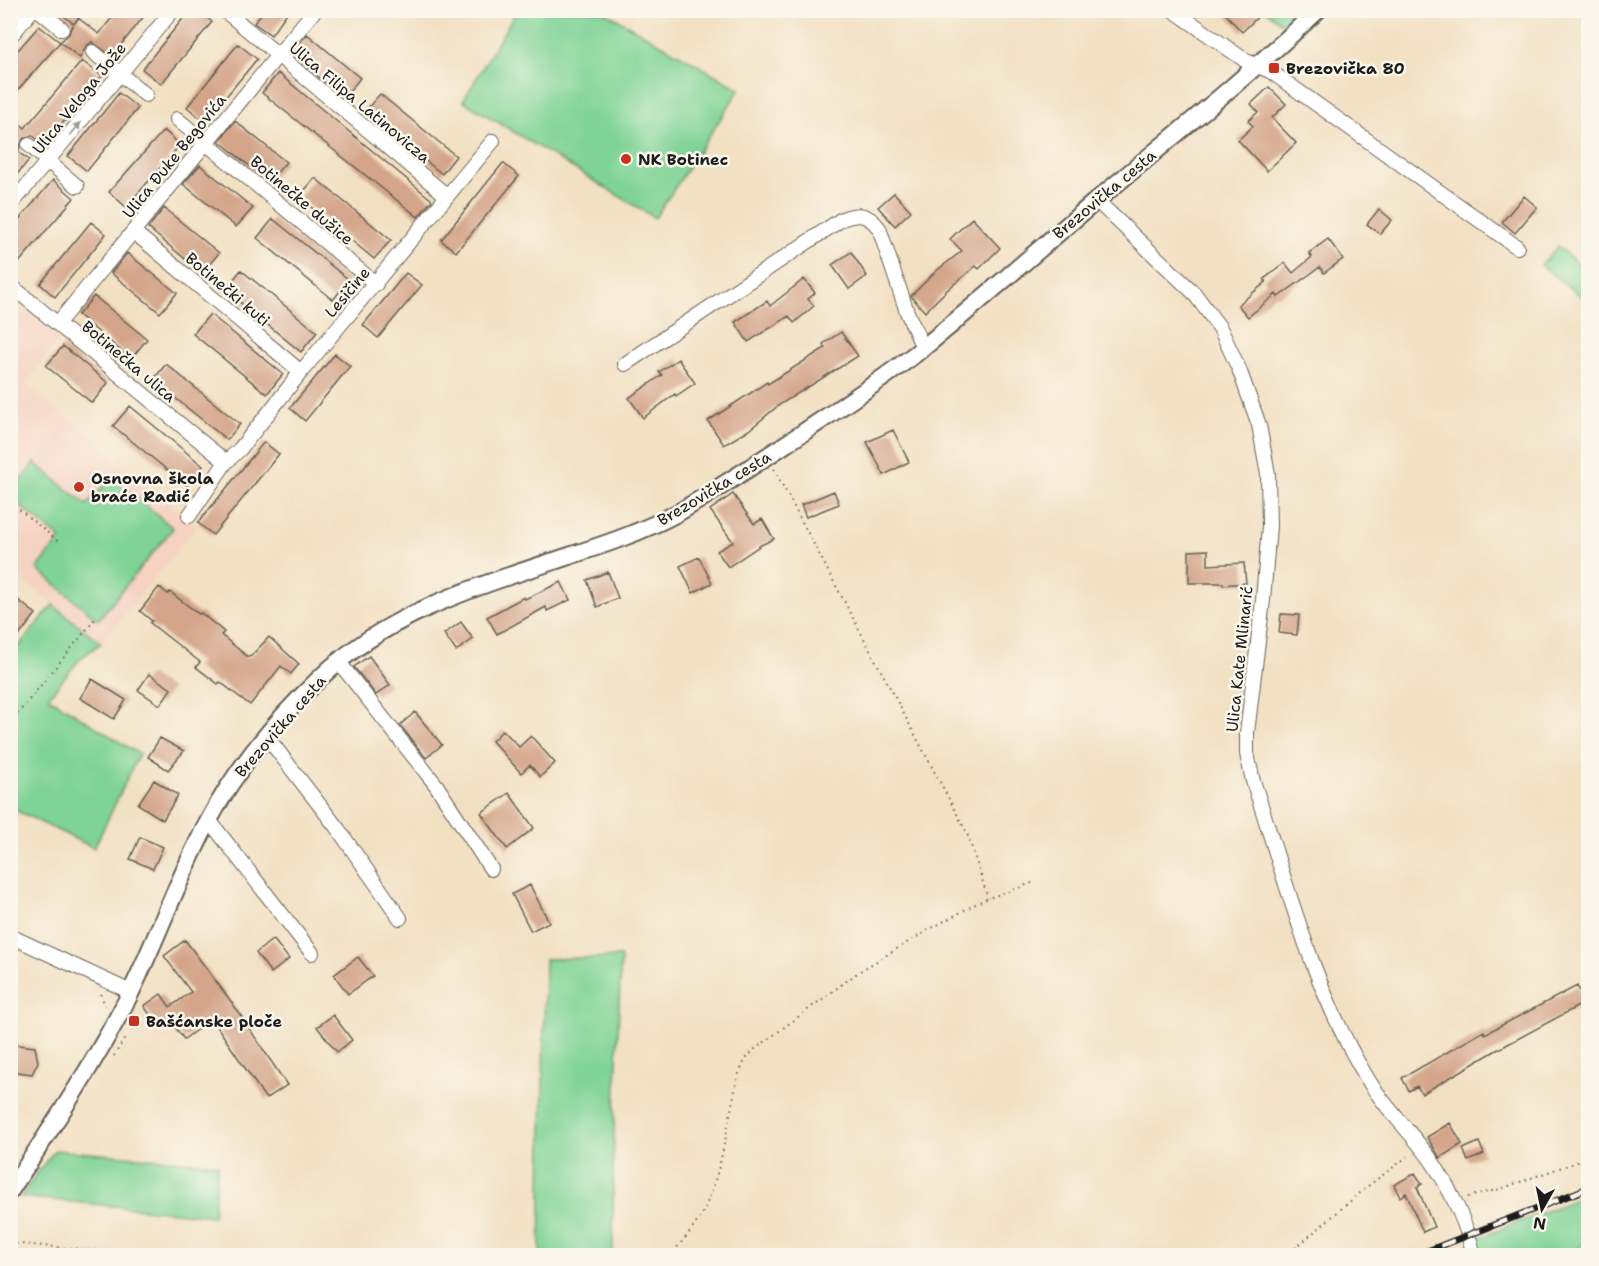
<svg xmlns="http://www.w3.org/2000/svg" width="1599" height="1266" font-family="'Shantell Sans',sans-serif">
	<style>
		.built { fill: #f5d2c2 }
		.green { fill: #7fd395; stroke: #4e7858; stroke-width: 1.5 }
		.building { fill: #d4a589 }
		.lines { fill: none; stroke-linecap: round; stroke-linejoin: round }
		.minor-casing { stroke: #676156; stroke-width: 16 }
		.major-casing { stroke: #676156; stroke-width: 20 }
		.path { stroke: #676156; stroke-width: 2; stroke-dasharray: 1.5 4.5; stroke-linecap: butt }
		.minor { stroke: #fff; stroke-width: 14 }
		.major { stroke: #fff; stroke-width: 16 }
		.rail-casing { stroke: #1c1c1c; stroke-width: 7 }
		.rail { stroke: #fbf7ec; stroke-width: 4.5; stroke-dasharray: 14; stroke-linecap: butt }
		.oneway { fill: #999 }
		.poi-dot { fill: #c8321e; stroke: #fbf7ec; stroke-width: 2 }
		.labels { text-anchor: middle; stroke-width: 5; stroke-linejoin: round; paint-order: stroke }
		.poi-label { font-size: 16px; font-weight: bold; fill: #1c1c1c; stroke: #fbf7ec; text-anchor: start }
		.street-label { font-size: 16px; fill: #1c1c1c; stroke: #fbf7ec }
	</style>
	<rect width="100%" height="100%" fill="#fbf7ec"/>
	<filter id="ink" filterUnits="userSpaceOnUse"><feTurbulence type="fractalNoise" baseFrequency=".0167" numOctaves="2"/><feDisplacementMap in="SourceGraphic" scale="12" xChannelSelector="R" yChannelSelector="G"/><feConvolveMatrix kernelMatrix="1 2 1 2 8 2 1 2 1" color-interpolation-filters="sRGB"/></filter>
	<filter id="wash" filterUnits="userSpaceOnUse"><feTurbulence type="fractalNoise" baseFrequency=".008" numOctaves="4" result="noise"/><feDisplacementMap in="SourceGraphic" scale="24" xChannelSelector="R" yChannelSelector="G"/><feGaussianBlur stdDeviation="1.35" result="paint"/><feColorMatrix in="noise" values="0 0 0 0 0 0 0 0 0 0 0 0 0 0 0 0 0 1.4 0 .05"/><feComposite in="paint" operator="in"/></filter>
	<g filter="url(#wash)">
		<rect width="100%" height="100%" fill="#f2e0c2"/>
		<path class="built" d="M10,297L60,338L25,384L102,444L100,448L197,526L101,643L11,570Z"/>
		<path class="green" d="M517,10L603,11L740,89L655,218L463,101Z
			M1266,11H1298L1283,24Z
			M1558,246L1588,273V302L1541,265Z
			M35,463L87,505L111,477L173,528L98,620L37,569L61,539L10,498L11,492Z
			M53,605L101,643L81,658L48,697L139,754L94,848L11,808V655Z
			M621,957L613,1163V1255H540L545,959Z
			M55,1150L218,1164L213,1216L21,1197L37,1173Z
			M1588,1194V1242L1565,1255H1480L1476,1239Z"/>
		<g id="blocks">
			<path class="building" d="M57,10H85L74,24Z
				M118,10H149L112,56L92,42L86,46L80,58L60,42L69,34L71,28L78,18L99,34Z
				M190,10H198L212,22L161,84L142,69Z
				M264,10H289L271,35L254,23Z
				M1222,10H1265L1242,32Z
				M39,26L60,42L10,99V59Z
				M307,34L360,78L344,98L291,54Z
				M238,44L257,59L205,122L187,107Z
				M82,61L102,76L44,145L32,135L23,139L18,152L29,160L10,183V116L25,128Z
				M278,73L432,200L418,217L262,93Z
				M1269,87L1286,104L1272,118L1296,143L1267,171L1238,140L1253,126L1248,121L1258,112L1251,104Z
				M119,93L138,108L87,171L68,156Z
				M380,94L456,156L442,174L365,111Z
				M235,121L286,162L269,182L219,141Z
				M164,130L180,145L126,207L109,192Z
				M503,163L519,176L456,252L441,240Z
				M200,165L253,208L236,227L183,184Z
				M315,178L391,240L374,259L299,197Z
				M53,180L74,198L10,273V230Z
				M894,193L911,211L895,226L878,207Z
				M1524,196L1537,207L1515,233L1502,222Z
				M164,208L219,253L202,273L148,228Z
				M1379,209L1392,220L1380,234L1367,224Z
				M972,218L1000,248L979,269L976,266L946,291L925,312L911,296L936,271L962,251L950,239Z
				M273,219L349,280L333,300L257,238Z
				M91,222L106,234L55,297L40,284Z
				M1328,239L1343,259L1324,273L1320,267L1278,297L1276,294L1248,317L1238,305L1266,282L1264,279L1285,263L1293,273L1312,257L1309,253Z
				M851,252L867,276L849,289L832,265Z
				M127,253L177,293L160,313L111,273Z
				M241,270L317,332L301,352L225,290Z
				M406,273L422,285L378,338L363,325Z
				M804,279L815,293L808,299L814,306L794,323L789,316L748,342L735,322L767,301L770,306Z
				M94,296L147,339L131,359L78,315Z
				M210,314L283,374L267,394L193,334Z
				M841,332L858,356L779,405L749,430L724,445L708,421L767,382L768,384L825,348L823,344Z
				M63,346L108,383L92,403L46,366Z
				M335,354L350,366L305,421L290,408Z
				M678,359L695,383L676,396L675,394L643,418L629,398L662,375L659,372Z
				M166,364L240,424L227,440L153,380Z
				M130,406L203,466L187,486L113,426Z
				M893,430L909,462L884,475L867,442Z
				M264,442L279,454L213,535L198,523Z
				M834,491L839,504L806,517L801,505Z
				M733,494L754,524L762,519L774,539L761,545L728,567L717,551L733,542L710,510Z
				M1208,550V565L1244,563L1246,583L1223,585V583H1189V551Z
				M699,557L712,583L693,593L680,566Z
				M608,572L618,598L597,607L587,580Z
				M561,582L570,600L547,611L546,607L497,634L487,617L524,597L525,599Z
				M159,587L168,594L170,592L199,614L201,613L224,632L221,635L248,657L251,656L269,637L299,664L291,674L281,666L250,705L220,682L218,684L196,667L200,662L150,623L152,621L140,611Z
				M19,601L36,614L10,647V611Z
				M1281,614L1299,615L1297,635L1279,633Z
				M461,622L473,639L456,651L444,634Z
				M369,656L390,685L376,695L354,667Z
				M149,674L171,689L160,705L138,690Z
				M92,679L126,700L114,719L80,698Z
				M415,712L442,745L426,758L400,725Z
				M503,730L519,747L531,736L555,763L540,777L530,765L521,773L492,741Z
				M160,738L184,751L168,770L148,757Z
				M154,780L178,795L163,820L138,804Z
				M509,793L534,828L507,849L481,813Z
				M140,837L163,847L153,869L130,859Z
				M530,885L549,922L531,931L512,894Z
				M273,939L289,959L271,973L256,953Z
				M185,940L233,1004L287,1085L266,1099L212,1019L184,1039L171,1022L160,1029L144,1006L161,994L170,1007L191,992L164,956Z
				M358,957L373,976L348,994L334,975Z
				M1577,986L1586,1002L1495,1051L1422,1094L1417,1086L1409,1091L1402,1078L1484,1031L1485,1034Z
				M333,1015L352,1040L337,1052L317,1027Z
				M10,1044L35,1047L38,1062L32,1074L10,1071Z
				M1450,1123L1462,1144L1440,1158L1427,1137Z
				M1479,1142L1484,1154L1468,1161L1463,1149Z
				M1415,1173L1422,1184L1417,1187L1434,1227L1423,1232L1406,1193L1400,1197L1394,1185Z"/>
		</g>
	</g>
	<g filter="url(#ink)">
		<use href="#blocks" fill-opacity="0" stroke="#676156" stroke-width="1.5"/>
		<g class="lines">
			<defs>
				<path id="minor" d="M39,10L62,29
					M224,10L447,196
					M1173,10L1246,61L1270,71L1517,247
					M10,37L32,10
					M93,52L146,95
					M177,119L376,284
					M29,145L77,186
					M1096,200L1194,293L1220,328L1239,369L1259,425L1268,474L1269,526L1263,600L1247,733V754L1253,781C1286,880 1313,990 1367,1078C1384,1107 1409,1130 1429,1157C1448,1184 1467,1223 1474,1256
					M10,206L173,10
					M134,232L301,372
					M10,285L226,462
					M58,323L315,10
					M625,364L842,219C859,213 867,213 879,228L907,312L923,348
					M189,516L226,462L240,449L301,372L493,141
					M338,661L436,785L491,869
					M267,737L338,829L400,918
					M209,820L312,953
					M10,936L131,992"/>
				<path id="major" d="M10,1191C52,1127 94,1064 129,996C157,939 178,878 208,822C236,769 277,719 320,678C387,613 476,587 563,558C603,545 643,532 681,511C723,486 763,459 804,432C844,405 885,378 923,348C982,300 1039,249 1097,200C1171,138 1247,77 1318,10"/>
			</defs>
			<use href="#minor" class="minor-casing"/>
			<use href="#major" class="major-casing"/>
			<path class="path" d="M774,469L967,833L988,898
				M10,502L59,542
				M10,723L96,618
				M101,994L105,1006
				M114,1056L125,1038
				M1468,1197L1500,1189L1588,1158
				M10,1243L156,1256
				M906,1252L910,1256
				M669,1256C684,1240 699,1223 707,1203C723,1165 729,1116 738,1076L745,1060L755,1049L860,971L930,929L983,900L1032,883
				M1286,1256L1368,1186L1411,1154
				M1571,1256L1588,1247"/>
			<use href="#minor" class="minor"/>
			<use href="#major" class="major"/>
			<defs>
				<path id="rail" d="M1415,1256L1588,1188"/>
			</defs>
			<use href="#rail" class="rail-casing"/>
			<use href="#rail" class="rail"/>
		</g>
		<defs><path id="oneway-solid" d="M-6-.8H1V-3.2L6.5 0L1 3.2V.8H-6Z" transform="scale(1.5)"/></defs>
		<use class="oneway" href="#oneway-solid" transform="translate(75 129) rotate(-51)"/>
	</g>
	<g class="poi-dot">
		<rect x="1268" y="62" width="12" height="12" rx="3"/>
		<circle cx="626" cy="159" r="6"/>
		<circle cx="79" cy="487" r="6"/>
		<rect x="128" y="1015" width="12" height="12" rx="3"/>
	</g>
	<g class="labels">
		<g class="poi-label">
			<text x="1286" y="74">Brezovička 80</text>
			<text x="638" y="165">NK Botinec</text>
			<text x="91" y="484">Osnovna škola<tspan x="91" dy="18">braće Radić</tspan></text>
			<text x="146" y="1027">Bašćanske ploče</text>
		</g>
		<g class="street-label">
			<text transform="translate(79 98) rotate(-51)" y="6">Ulica Veloga Jože</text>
			<text transform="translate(360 102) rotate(40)" y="6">Ulica Filipa Latinovicza</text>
			<text transform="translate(174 156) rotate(-51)" y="6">Ulica Đuke Begovića</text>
			<text transform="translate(1104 194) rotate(-40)" y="6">Brezovička cesta</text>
			<text transform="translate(302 200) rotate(40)" y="6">Botinečke dužice</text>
			<text transform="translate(228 289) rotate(40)" y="6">Botinečki kuti</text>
			<text transform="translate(347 292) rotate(-50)" y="6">Lesičine</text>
			<text transform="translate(129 361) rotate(40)" y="6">Botinečka ulica</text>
			<text transform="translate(714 488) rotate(-31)" y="6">Brezovička cesta</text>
			<text transform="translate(1239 659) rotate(-84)" y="6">Ulica Kate Mlinarić</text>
			<text transform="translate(280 726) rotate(-49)" y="6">Brezovička cesta</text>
		</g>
	</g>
	<rect width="1599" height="1266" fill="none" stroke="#fbf7ec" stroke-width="36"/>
	<g transform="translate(1542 1209) rotate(189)" stroke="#fbf7ec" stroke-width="4.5" paint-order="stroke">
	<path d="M0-4.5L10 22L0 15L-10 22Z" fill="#1c1c1c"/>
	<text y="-9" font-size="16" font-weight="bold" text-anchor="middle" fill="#1c1c1c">N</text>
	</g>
</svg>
